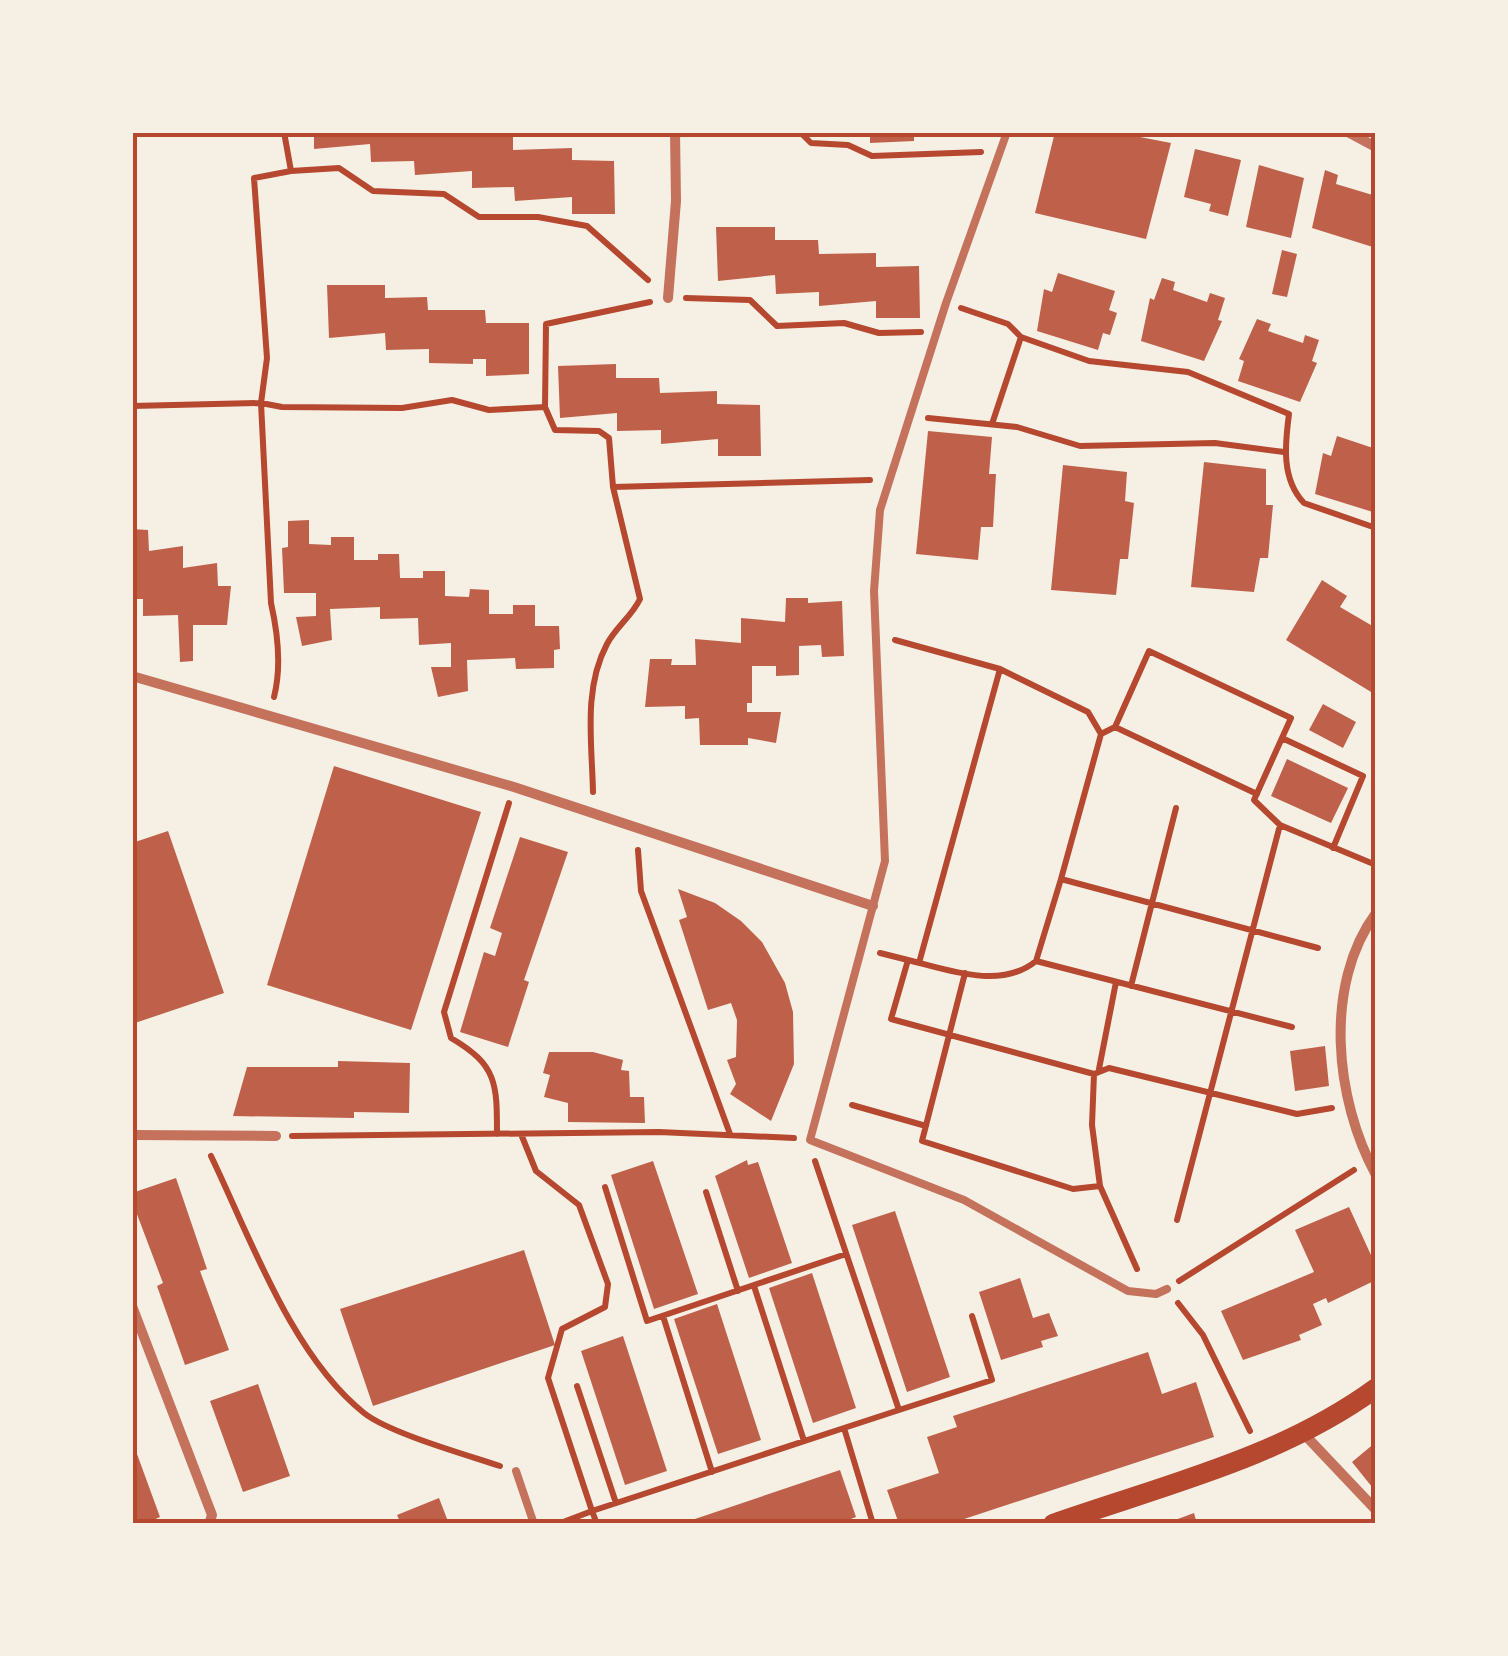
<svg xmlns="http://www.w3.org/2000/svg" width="1508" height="1656" font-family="Helvetica,sans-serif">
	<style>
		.building { fill: #bf614a }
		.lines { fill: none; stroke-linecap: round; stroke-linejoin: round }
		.path { stroke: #b5482f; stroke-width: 6 }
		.service { stroke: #c5725c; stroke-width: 8 }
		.minor { stroke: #c5725c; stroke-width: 10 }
		.secondary { stroke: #b5482f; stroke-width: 20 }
		.neatline { fill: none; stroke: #b5482f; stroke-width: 4 }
	</style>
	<rect width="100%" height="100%" fill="#f6efe4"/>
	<path class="building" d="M314,132H471L472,136H513V150L572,148V160L614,161L615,214H572V197L515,201L514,187L472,188V171L415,175L414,161L371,162L370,144L314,149Z
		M870,132H914V141L870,143Z
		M1055,132H1114L1171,143L1146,239L1035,213Z
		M1195,149L1241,160L1228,216L1209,211L1211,204L1184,197Z
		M1259,165L1304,178L1291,238L1246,227Z
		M1325,170L1338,175L1336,184L1376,196V248L1312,228Z
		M716,227H775V240H818L819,254L876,253V267L919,266L920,318H876V301L819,306V292L776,294L775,275L718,281Z
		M1282,250L1297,254L1287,297L1272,294Z
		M1058,273L1115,291L1109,310L1117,313L1110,335L1103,333L1098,350L1037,331L1044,289L1052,292Z
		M1162,278L1175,282L1173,290L1207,302L1210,293L1225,298L1218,320L1222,321L1204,361L1141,341L1150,298L1154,300Z
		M327,285H385V298L427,297L428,310H485L486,323H529V374L486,376V359H473V364L429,363V349L386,350L385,333L329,338Z
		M1257,319L1271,324L1268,331L1303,343L1305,335L1319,340L1312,361L1317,363L1300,402L1238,381L1244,361L1239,359Z
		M616,364V378H659L660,393L717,391V404L760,405L761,456H718V439L661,444V430L617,431V413L560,418L558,366Z
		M928,431L992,437L989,474H996L993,527H981L978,560L916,554Z
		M1337,436L1376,449V513L1315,494L1323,453L1331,456Z
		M1204,462L1266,469V505H1273L1268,558H1260L1254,592L1191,587Z
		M1063,465L1127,472L1125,501L1134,503L1128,559H1120L1116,595L1051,590Z
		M309,520V544L331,545V537H354V560H378V554H399L400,578H423V571H445V596L469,597L470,589L489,590V614H513V605H535V626H559L560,649L554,650V668L516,669L515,658L467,660L468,691L438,697L431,667H451V643L419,645L418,618L380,619V607L330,609L332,640L302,646L296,617L316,616V593H284L282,548L288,547V521Z
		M132,529L148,530L149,551L183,546V568L217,563L218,586H231L227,625H193V661L180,662L178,615L143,616V599H132Z
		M1322,580L1347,596L1340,607L1376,628V695L1286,640Z
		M786,598H808V603L842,601L844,656L822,657L821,645L799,646V675L776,676V666H752V703H747V712H781L776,743L748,738V745H700L699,718L685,719V706L645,707L650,659H672L671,665H696L695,639L741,643V618L785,622Z
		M1323,704L1356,722L1343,748L1309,730Z
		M1287,759L1348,788L1331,823L1271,796Z
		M334,766L481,812L411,1030L267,985Z
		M168,831L224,993L132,1024V843Z
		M520,837L568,852L524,980L529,982L508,1047L460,1032L484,952L495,956L502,933L490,928Z
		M678,889L715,903L741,921L762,942L785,983L793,1012L794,1064L771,1121L730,1094L736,1084L727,1060L736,1057L737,1020L731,1003L708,1010L679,920L687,917Z
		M1325,1046L1329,1086L1295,1091L1290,1051Z
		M549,1052H593L623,1060L621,1070L629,1071L630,1097H644L645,1123L568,1122V1103L544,1097L550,1075L543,1073Z
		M338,1061L410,1063L409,1113L354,1112V1118L233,1116L247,1067H338Z
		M747,1160L748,1165L758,1162L792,1263L749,1278L715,1176Z
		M653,1161L698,1294L654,1309L611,1175Z
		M176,1178L207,1269L200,1271L229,1350L185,1365L157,1286L163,1283L132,1201V1193Z
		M1349,1207L1376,1266V1280L1328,1303L1326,1298L1313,1304L1322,1325L1299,1335L1301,1340L1243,1360L1221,1311L1314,1272L1295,1230Z
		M895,1211L950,1377L907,1392L852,1225Z
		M524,1250L555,1345L373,1406L340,1309Z
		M812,1273L856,1408L813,1423L769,1288Z
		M1020,1278L1033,1318L1049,1313L1058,1336L1041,1341L1043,1347L1001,1360L979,1292Z
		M717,1304L761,1440L718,1454L674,1319Z
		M623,1336L667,1471L625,1485L581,1351Z
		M1148,1352L1162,1394L1196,1382L1214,1437L949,1524H899L887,1490L939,1473L927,1437L957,1427L953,1416Z
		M258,1384L290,1476L243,1492L210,1401Z
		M1376,1442V1492L1352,1462Z
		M133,1443L160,1517L144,1524H132Z
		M840,1470L856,1517L838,1524H680Z
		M439,1498L449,1524H401L397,1515Z
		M1194,1513L1197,1524H1167V1523Z"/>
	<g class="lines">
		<path class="path" d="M800,132L811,143L848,145L872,156L981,152
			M291,171L339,168L373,191L444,194L479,217H538L587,226L648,280
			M686,298L750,300L777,326L844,323L879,333L921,332
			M961,308L1008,324L1021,337
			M132,406L261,403L282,407L402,408L452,400L489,410L545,407L555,430L599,431L609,438L613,487L870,480
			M545,407L546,324L650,302
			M928,418L1017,427L1080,446L1215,443L1284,452
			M992,424L1021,337L1089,361L1188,372L1289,414C1285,444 1281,479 1304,503L1376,528
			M895,640L1000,669L1088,712L1101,734L1061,879
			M274,697C282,666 278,634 271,603L261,403L267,358L254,178L291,171L284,132
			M1115,727L1149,651L1291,718L1254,800L1280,825L1376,865
			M1101,734L1115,727L1257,794
			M1282,738L1363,776L1333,848
			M593,792C592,743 583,689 607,644C616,627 632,616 640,599L613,487
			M638,850L641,891L730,1134
			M880,953L908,960L891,1019L1094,1074L1109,1068L1297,1114L1332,1108
			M908,960C948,970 1001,990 1036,961L1292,1027
			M1036,961L1061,879L1318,948
			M919,963L1000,669
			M965,973L922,1141L1073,1189L1100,1186L1092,1125L1094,1074
			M1131,986L1176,808
			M1099,1069L1116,982
			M852,1105L926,1126
			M497,1134C497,1083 497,1065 451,1038L444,1012L509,803
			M521,1134L536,1171L579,1205L608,1284L605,1307L562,1329L548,1378L592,1511L558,1524
			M292,1136L659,1132L794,1138
			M211,1156C250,1237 292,1356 364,1413C389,1433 467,1455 500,1466
			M815,1161L899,1410L844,1428L873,1524
			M1100,1186L1137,1269
			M605,1187L647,1321L846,1254
			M706,1192L738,1291
			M1177,1220L1280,825
			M1179,1281L1354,1170
			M754,1286L804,1441
			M1178,1303L1203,1335L1250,1431
			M663,1316L712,1472
			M577,1386L616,1503
			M899,1410L992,1380L972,1316
			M597,1524L592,1511L844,1428"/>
		<path class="service" d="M1007,132L946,303L880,510L874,591L885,861L810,1140L964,1200L1128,1291L1156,1294L1167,1289
			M516,1471L534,1524"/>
		<path class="minor" d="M1348,132L1376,147
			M668,298L676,201L675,132
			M132,676L514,787L873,906
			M1376,913C1323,985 1335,1100 1376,1175
			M132,1135L276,1136
			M132,1306L212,1515L209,1524
			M1304,1434L1376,1510"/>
		<path class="secondary" d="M1053,1524C1164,1485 1280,1458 1376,1388"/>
	</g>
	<rect width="1508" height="1656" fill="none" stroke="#f6efe4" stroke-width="270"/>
	<rect x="135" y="135" width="1238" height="1386" class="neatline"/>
</svg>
